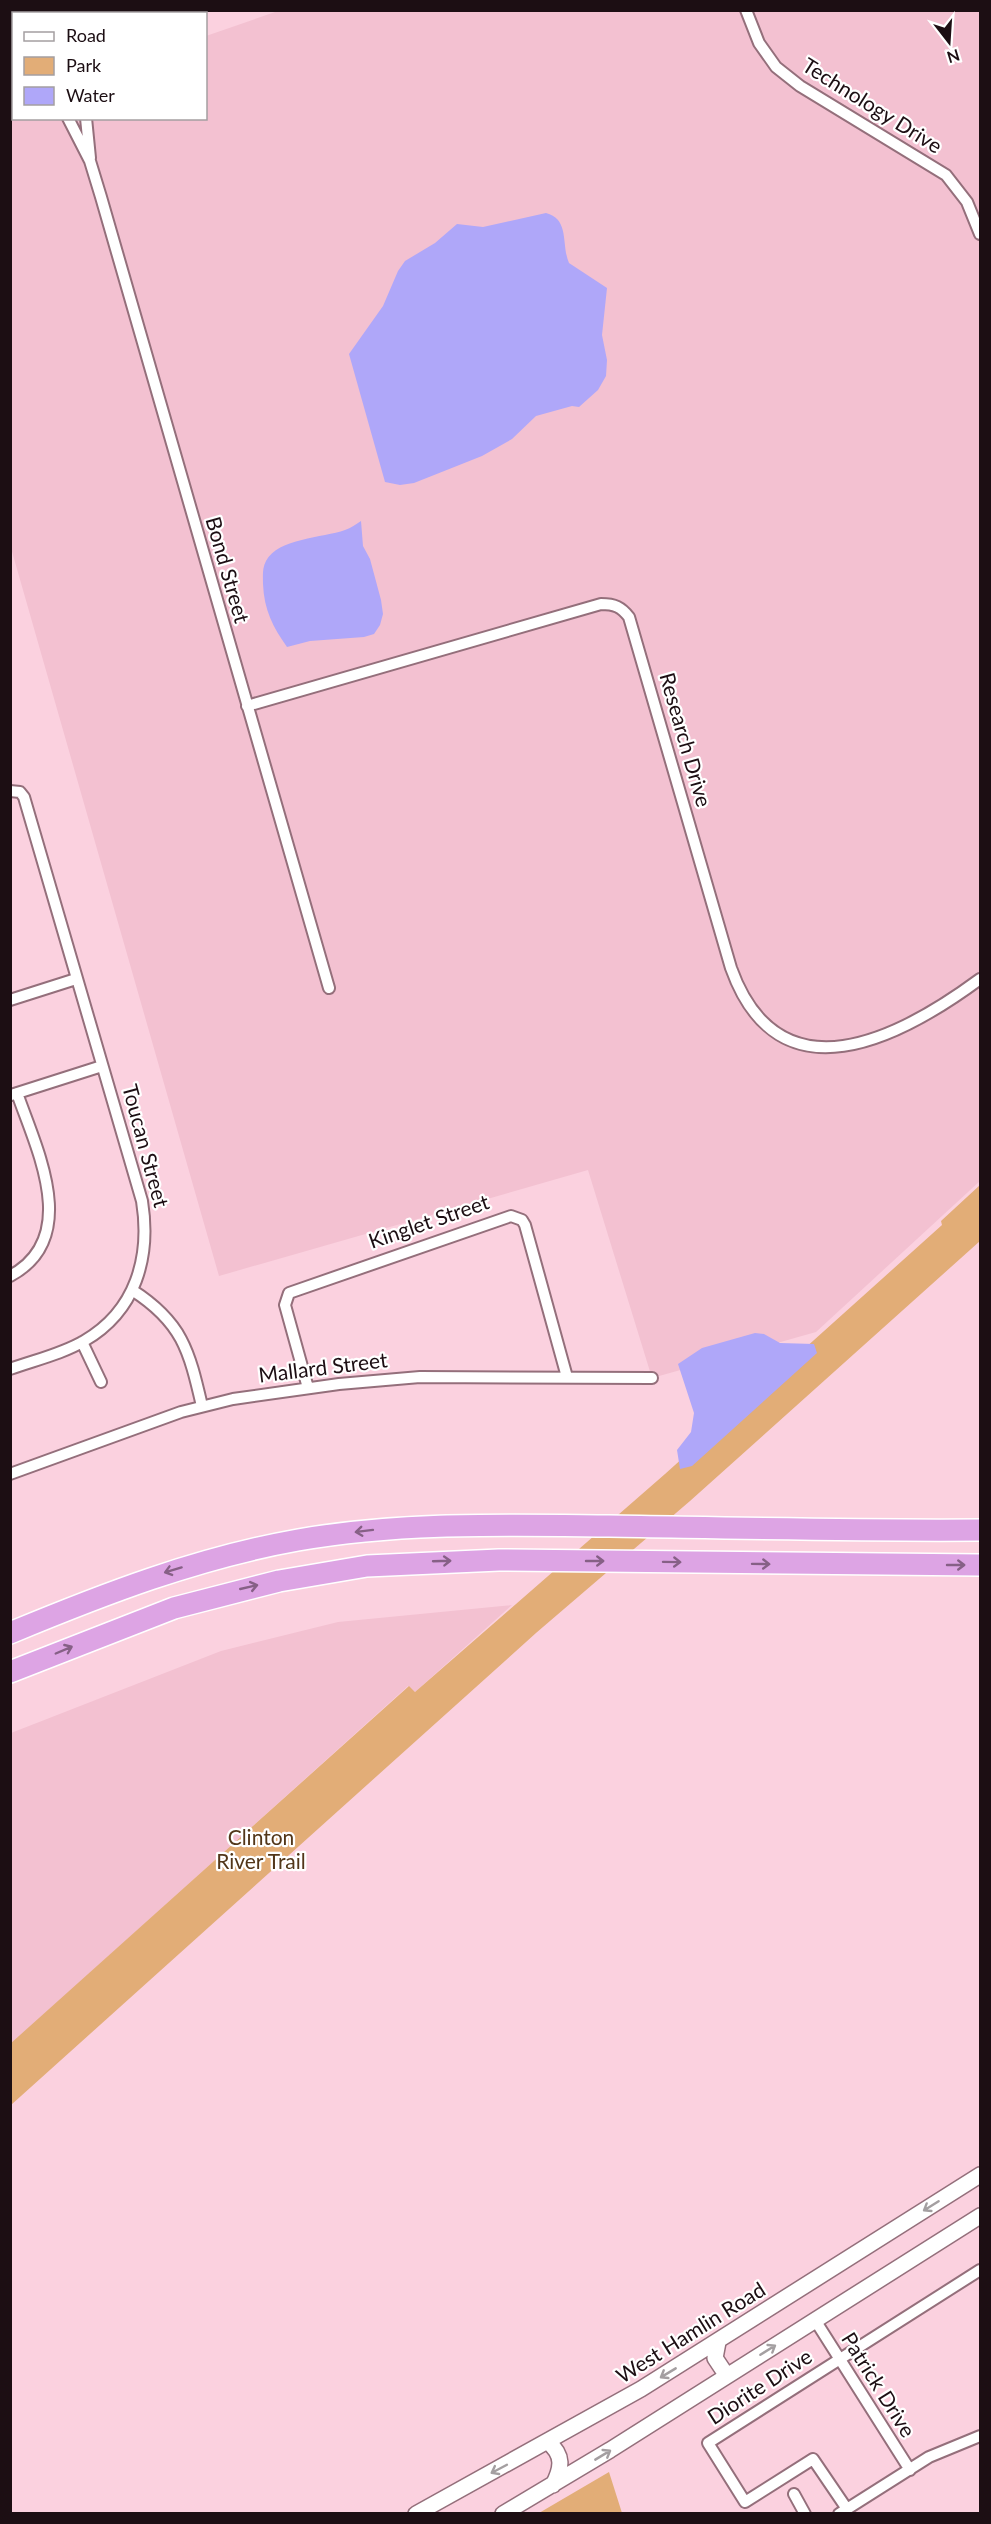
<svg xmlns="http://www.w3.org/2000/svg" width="991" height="2524" font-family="Lato,sans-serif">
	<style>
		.built { fill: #f3c1d1 }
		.green { fill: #e2ad77 }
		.water { fill: #afa7f9 }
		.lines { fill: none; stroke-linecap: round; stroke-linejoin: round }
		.minor-casing { stroke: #946f7b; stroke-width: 14 }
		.secondary-casing { stroke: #946f7b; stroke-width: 18 }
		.motorway-casing { stroke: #fff; stroke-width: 24 }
		.minor { stroke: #fff; stroke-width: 10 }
		.secondary { stroke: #fff; stroke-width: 15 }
		.motorway { stroke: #dda4e4; stroke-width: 21 }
		.oneway { stroke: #866086 }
		.oneway2 { stroke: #a49fa1 }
		.labels { text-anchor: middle; stroke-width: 4.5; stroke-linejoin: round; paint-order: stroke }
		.street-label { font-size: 21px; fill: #1c0e13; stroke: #fff }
		.park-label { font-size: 21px; fill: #523619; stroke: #fff }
	</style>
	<rect width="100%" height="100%" fill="#fbd1df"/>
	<path class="built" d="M278,11H980V1181L816,1332L652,1378L588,1170L219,1276L11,548V106L13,105L14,118H206V36Z
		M512,1605L415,1692L408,1686L11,2044V1733L221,1651L338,1622Z"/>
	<path class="green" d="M980,1185V1241L690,1501L536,1633L11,2105L10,2044L409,1686L415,1692L665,1474L942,1225L941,1221Z
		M609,2472L622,2513H539Z"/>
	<path class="water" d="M546,213C570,219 561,245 569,263L607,288L602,335L607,360L606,376L598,390L579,407L572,406L536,416L512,439L482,456L414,483L400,485L385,482L349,354L383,306L398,271L405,261L435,243L457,224L483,227Z
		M361,521L363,546L370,559L381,600L383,614L380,625L374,634L364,637L310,641L287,647C273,627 264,610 263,584C263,577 262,568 266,561C278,538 323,538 345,530C351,528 356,524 361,521Z
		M755,1333L764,1334L780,1343L814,1344L817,1353L692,1466L680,1469L677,1450L691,1432L694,1413L678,1364L702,1348Z"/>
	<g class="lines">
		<defs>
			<path id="minor" d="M90,10L91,14
				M746,10L759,43L776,67L800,86L946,175L967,202L980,234
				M68,118L90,161L101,197L329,988
				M86,118L90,158
				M247,706L601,604C615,604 621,607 629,617L731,968C779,1102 900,1038 980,979
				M10,791L20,792L24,797L142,1201C151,1257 136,1311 84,1341C62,1354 35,1360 10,1369
				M10,1000L76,979
				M11,1095L102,1066
				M10,1276C82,1238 36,1148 17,1093
				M132,1290C182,1322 189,1350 202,1406
				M82,1342L101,1382
				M308,1388L285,1305L289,1293L511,1216L522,1220L525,1225L567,1377
				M10,1474L181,1412L233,1399L339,1384L420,1377L652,1378
				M815,2320L910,2470
				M794,2494L805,2514
				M847,2509L813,2459L745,2502L708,2443L980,2270
				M839,2514L929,2457L980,2436"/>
			<path id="secondary" d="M182,14L190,10
				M10,73L14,72
				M718,2342L715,2358L727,2376
				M548,2442C564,2455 562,2468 553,2485
				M416,2514L641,2389L980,2175
				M503,2514L610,2450L980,2216"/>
			<path id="motorway" d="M10,1633C104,1594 197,1558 298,1540C401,1522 505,1525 609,1526C733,1528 857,1531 980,1530
				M10,1672L174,1608L279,1581L367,1566L499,1560L980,1565"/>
		</defs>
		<use href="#minor" class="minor-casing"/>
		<use href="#secondary" class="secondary-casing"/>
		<use href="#motorway" class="motorway-casing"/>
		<use href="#minor" class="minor"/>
		<use href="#secondary" class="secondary"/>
		<use href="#motorway" class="motorway"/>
	</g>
	<defs><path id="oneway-shaft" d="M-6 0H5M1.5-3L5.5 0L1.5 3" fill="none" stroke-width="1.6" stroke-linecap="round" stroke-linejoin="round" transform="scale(1.5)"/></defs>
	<g class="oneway">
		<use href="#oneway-shaft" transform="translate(364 1531) rotate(173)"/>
		<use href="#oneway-shaft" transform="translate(442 1561) rotate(-2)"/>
		<use href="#oneway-shaft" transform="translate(595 1561)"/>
		<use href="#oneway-shaft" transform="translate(672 1562) rotate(1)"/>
		<use href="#oneway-shaft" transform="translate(761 1564) rotate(1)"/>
		<use href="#oneway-shaft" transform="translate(956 1565)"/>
		<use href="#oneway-shaft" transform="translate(173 1570) rotate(163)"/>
		<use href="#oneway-shaft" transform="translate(249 1587) rotate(-13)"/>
		<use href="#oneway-shaft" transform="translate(64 1650) rotate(-23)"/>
	</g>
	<g class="oneway2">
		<use href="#oneway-shaft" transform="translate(931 2206) rotate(148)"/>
		<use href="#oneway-shaft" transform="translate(768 2350) rotate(-32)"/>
		<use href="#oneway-shaft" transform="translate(668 2373) rotate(149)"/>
		<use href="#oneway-shaft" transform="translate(603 2455) rotate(-31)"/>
		<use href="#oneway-shaft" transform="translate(499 2469) rotate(152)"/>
	</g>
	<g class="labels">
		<g class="street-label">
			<text transform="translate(872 106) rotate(32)" y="7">Technology Drive</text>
			<text transform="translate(227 570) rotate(74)" y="7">Bond Street</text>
			<text transform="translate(685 740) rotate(74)" y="7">Research Drive</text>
			<text transform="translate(145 1146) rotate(75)" y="7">Toucan Street</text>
			<text transform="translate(429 1222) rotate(-19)" y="7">Kinglet Street</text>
			<text transform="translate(323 1368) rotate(-7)" y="7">Mallard Street</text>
			<text transform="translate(691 2333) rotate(-32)" y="7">West Hamlin Road</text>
			<text transform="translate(878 2385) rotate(58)" y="7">Patrick Drive</text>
			<text transform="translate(760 2387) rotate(-33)" y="7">Diorite Drive</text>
		</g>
		<g class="park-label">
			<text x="261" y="1845">Clinton<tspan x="261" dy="24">River Trail</tspan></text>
		</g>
	</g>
	<rect width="991" height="2524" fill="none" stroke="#1c0e13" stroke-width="24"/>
	<rect x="12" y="12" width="195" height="108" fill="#ffffff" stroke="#a49fa1" stroke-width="1.5"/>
	<rect x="24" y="32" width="30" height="9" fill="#ffffff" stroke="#a49fa1" stroke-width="1.5"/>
	<text x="66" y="42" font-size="18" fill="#1c0e13">Road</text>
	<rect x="24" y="57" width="30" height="18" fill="#e2ad77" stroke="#a49fa1" stroke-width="1.5"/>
	<text x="66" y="72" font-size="18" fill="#1c0e13">Park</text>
	<rect x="24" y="87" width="30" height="18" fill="#afa7f9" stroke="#a49fa1" stroke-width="1.5"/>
	<text x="66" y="102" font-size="18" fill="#1c0e13">Water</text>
	<g transform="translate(949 42) rotate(163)" stroke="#ffffff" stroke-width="4.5" paint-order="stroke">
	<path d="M0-4.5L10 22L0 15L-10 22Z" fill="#1c0e13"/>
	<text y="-9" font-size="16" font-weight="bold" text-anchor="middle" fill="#1c0e13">N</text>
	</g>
</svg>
